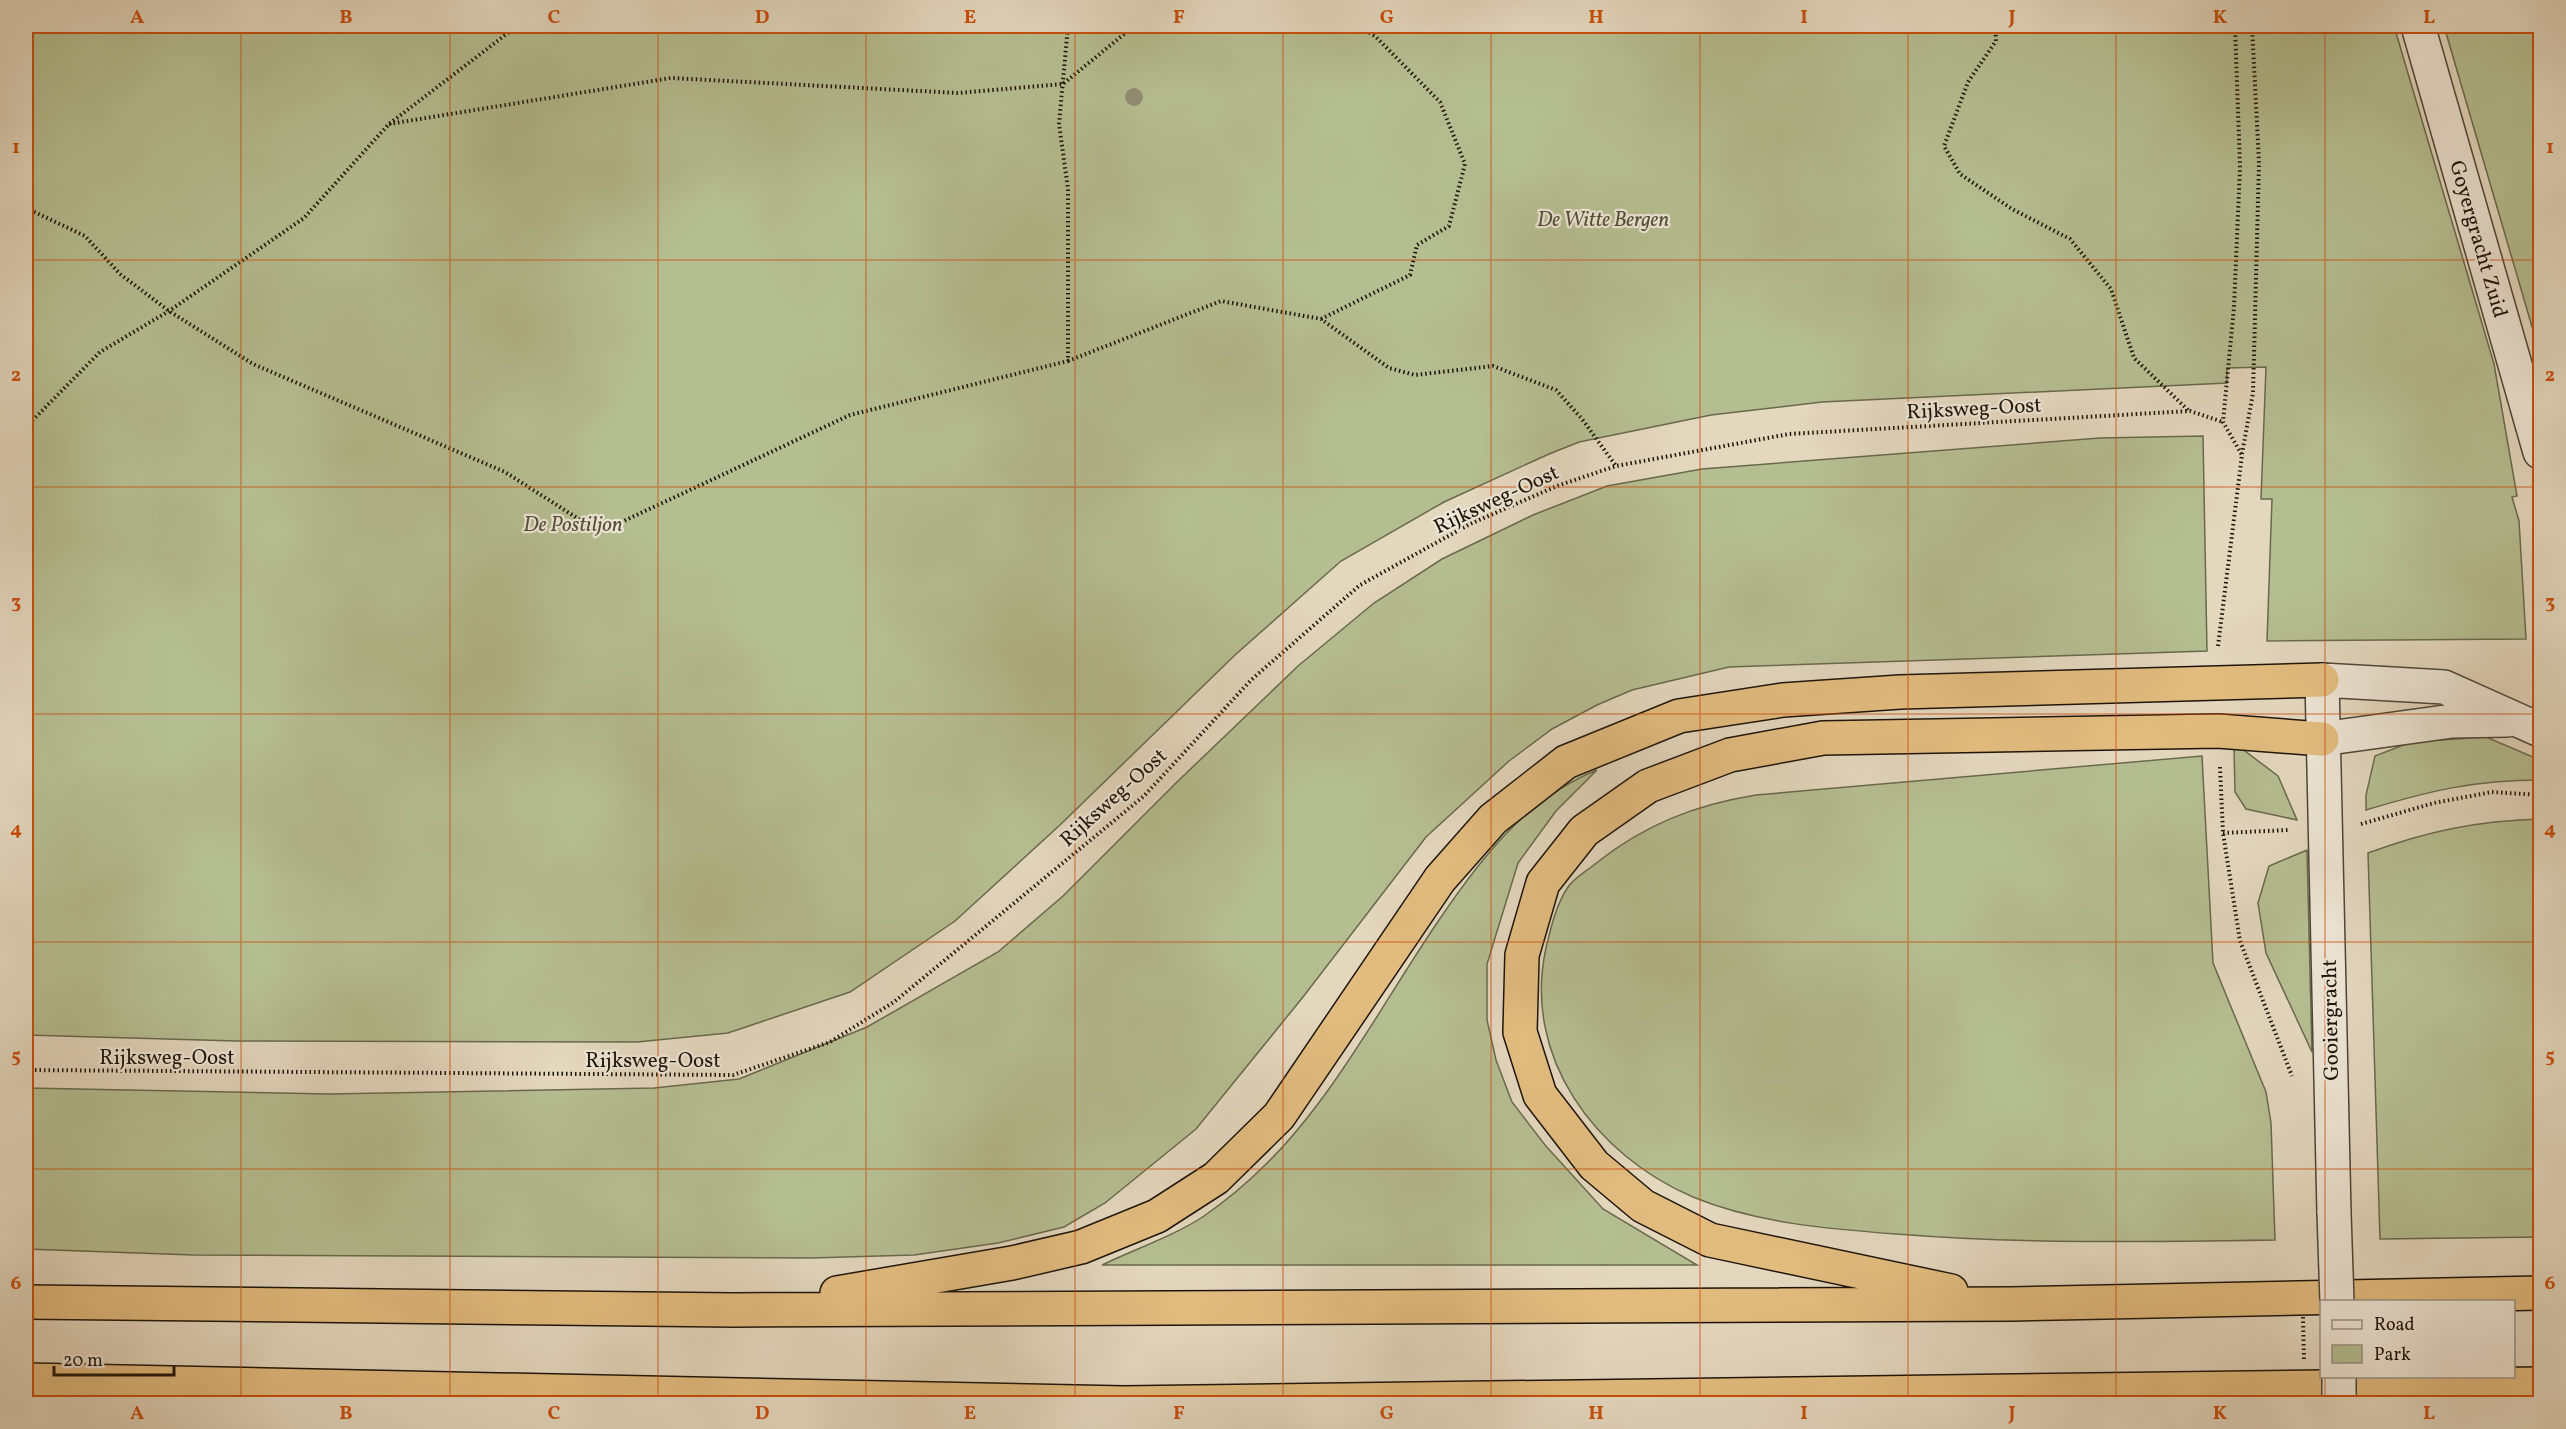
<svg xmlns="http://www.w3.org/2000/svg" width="2566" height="1429" font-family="Vollkorn,serif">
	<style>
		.green { fill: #b5be91; stroke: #69694d; stroke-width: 1.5 }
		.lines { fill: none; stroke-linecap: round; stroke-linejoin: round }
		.minor-casing { stroke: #4e4536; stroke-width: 36 }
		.highway-casing { stroke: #1d1409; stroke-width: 36 }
		.path { stroke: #1d1409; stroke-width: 4; stroke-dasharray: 1.5 3; stroke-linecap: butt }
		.minor { stroke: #ede5d5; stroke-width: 33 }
		.highway { stroke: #e2bc7f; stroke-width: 33 }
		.minor-bridge-casing { stroke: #4e4536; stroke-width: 36; stroke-linecap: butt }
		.path-bridge { stroke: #1d1409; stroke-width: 4; stroke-dasharray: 1.5 3; stroke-linecap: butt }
		.minor-bridge { stroke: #ede5d5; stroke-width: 33 }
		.tree { fill: #938d75 }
		.grid { fill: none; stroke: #ca4f0c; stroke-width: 1.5; stroke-opacity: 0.55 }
		.labels { text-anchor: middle; stroke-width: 4.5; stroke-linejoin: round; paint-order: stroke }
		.park-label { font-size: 21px; font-style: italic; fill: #525039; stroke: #ede5d5 }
		.street-label { font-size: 21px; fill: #1d1409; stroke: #ede5d5 }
		.neatline { fill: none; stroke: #ca4f0c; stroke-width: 2 }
		.grid-label { font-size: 20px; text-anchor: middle; font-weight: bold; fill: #ca4f0c }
	</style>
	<rect width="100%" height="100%" fill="#e3d7be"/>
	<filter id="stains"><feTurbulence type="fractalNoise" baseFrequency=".00333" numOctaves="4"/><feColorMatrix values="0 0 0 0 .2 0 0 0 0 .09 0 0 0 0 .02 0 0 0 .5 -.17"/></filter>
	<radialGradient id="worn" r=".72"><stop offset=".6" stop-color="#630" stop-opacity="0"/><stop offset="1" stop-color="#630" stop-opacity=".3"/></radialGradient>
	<path class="green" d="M26,26H2394L2494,364L2517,496L2512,497L2519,521L2526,639L2267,641L2272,499H2261L2266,367L2227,368V383L1822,402L1711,415L1579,442L1549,454L1444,502L1341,561L1235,655L1060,825L955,921L850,992L728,1033L637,1042L236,1041L26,1035Z
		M2444,26H2540V354Z
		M2203,436L2207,651L1729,667L1632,690L1597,705L1552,729L1509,761L1426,837L1303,997L1196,1129L1105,1203L1064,1227L998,1243L914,1255L811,1258L193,1255L26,1249V1088L329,1094L654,1088L739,1079L867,1027L998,952L1063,896L1177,782L1298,666L1374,603L1442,559L1533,515L1607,486L1702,469L2100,438Z
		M2486,737L2540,760V780C2474,780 2429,791 2366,810V795L2375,756L2411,742Z
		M2234,748H2241L2278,776L2297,820L2246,809L2235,792Z
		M2202,756L2213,963L2266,1092L2271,1123L2275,1240C2149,1242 2023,1244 1896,1234C1828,1229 1756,1223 1693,1197C1595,1155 1522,1057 1546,948C1551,927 1556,905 1568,887C1574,878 1587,871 1595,864C1644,825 1694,805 1756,795Z
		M1597,770L1556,811L1518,863L1487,964V1020L1496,1060L1512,1102L1545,1145L1603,1209L1697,1265H1102C1133,1250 1176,1235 1204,1216C1224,1202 1246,1184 1263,1167C1332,1101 1385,999 1439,920C1481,858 1527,798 1597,770Z
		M2540,819V1237L2380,1239L2368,853C2428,831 2476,821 2540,819Z
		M2307,850L2312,1052L2266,953L2258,903L2269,866Z"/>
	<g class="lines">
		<defs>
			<path id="minor" d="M2418,26L2540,452
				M2322,739L2452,721L2507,720
				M2334,1213L2322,680L2444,687L2540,730"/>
			<path id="highway" d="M1951,1291L1710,1240L1643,1206L1594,1165L1540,1095L1520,1032L1522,955L1543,883L1584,831L1648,786L1730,755L1823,738L2218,731L2322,739
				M837,1293L1012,1263L1081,1247L1157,1216L1216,1178L1279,1116L1440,879L1493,819L1566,762L1679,716L1783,700L1900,692L2322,680
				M26,1302L734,1310L2012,1304L2540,1293
				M26,1380L1124,1403L2540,1384"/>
		</defs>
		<use href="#minor" class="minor-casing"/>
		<use href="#highway" class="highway-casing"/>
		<path class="path" d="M1995,26L1996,41L1968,82L1944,146L1960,174L2012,209L2070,239L2111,289L2134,358L2189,411
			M389,124L671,78L958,93L1063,84L1134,26
			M26,208L85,236L120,274L169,311L253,364L505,472L588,525L611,527L850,415L1068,361V189L1059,124L1068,26
			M1321,319L1410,275L1417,245L1449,226L1465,164L1440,102L1376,37L1359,26
			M1068,361L1221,301L1321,319L1389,368L1415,375L1493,366L1556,390L1582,419L1616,466
			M26,427L100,352L169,311L304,218L389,124L517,26
			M2242,454L2253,393L2259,163L2252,26
			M2218,646L2242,455L2223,422L2234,307L2240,167L2235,26
			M2220,767L2223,833L2240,941L2292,1076
			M2361,824L2434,803L2492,792L2540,795
			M2223,833L2288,830
			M26,1070L733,1075L830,1042L894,1002L1144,796L1251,680L1360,585L1470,524L1557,486L1616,466L1789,434L2190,411L2223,422"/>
		<use href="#minor" class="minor"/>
		<use href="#highway" class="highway"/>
		<defs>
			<path id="minor-bridge" d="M2334,1213L2337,1302
				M2339,1376V1404"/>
		</defs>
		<use href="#minor-bridge" class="minor-bridge-casing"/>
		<path class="path-bridge" d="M2303,1317L2304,1361"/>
		<use href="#minor-bridge" class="minor-bridge"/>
	</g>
	<circle class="tree" cx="1134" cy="97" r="9"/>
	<path class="grid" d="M241,26V1404M450,26V1404M658,26V1404M866,26V1404M1075,26V1404M1283,26V1404M1491,26V1404M1700,26V1404M1908,26V1404M2116,26V1404M2325,26V1302M26,260H2540M26,487H2540M26,714H2540M26,942H2540M26,1169H2540M2325,1376V1404"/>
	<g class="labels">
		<g class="park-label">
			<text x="1603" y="226">De Witte Bergen</text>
			<text x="573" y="531">De Postiljon</text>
		</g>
		<g class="street-label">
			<text transform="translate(2479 239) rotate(74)" y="7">Goyergracht Zuid</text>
			<text transform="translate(1974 408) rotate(-3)" y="7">Rijksweg-Oost</text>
			<text transform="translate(1496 499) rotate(-25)" y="7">Rijksweg-Oost</text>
			<text transform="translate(1113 797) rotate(-42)" y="7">Rijksweg-Oost</text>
			<text transform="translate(2330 1020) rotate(-91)" y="7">Gooiergracht</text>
			<text x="167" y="1064">Rijksweg-Oost</text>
			<text x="653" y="1067">Rijksweg-Oost</text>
		</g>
	</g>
	<rect width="2566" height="1429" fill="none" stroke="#e3d7be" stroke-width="66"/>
	<rect x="2320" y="1300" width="195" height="78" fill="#ede5d5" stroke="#9a9183" stroke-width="1.5"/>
	<rect x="2332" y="1320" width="30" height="9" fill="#ede5d5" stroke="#9a9183" stroke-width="1.5"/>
	<text x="2374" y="1330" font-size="18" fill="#1d1409">Road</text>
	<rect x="2332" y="1345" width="30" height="18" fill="#b5be91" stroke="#9a9183" stroke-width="1.5"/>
	<text x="2374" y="1360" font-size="18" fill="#1d1409">Park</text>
	<path d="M54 1366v9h120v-9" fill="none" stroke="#1d1409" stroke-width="3"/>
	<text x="63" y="1366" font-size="18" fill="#1d1409" stroke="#ede5d5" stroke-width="4.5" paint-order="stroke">20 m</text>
	<rect x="33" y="33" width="2500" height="1363" class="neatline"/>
	<g class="grid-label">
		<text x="137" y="23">A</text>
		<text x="346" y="23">B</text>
		<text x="554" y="23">C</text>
		<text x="762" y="23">D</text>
		<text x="970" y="23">E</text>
		<text x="1179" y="23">F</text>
		<text x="1387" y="23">G</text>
		<text x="1596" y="23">H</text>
		<text x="1804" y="23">I</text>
		<text x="2012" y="23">J</text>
		<text x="2220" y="23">K</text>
		<text x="2429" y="23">L</text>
		<text x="16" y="153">1</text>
		<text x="2550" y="153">1</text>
		<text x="16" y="381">2</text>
		<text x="2550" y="381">2</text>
		<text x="16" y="608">3</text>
		<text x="2550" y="608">3</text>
		<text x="16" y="835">4</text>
		<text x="2550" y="835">4</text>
		<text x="16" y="1062">5</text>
		<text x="2550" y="1062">5</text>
		<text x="16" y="1289">6</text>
		<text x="2550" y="1289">6</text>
		<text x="137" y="1419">A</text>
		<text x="346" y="1419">B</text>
		<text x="554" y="1419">C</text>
		<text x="762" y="1419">D</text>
		<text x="970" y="1419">E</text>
		<text x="1179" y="1419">F</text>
		<text x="1387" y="1419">G</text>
		<text x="1596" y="1419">H</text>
		<text x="1804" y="1419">I</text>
		<text x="2012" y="1419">J</text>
		<text x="2220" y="1419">K</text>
		<text x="2429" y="1419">L</text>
	</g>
	<rect width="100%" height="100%" filter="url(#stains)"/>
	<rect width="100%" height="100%" fill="url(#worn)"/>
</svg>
